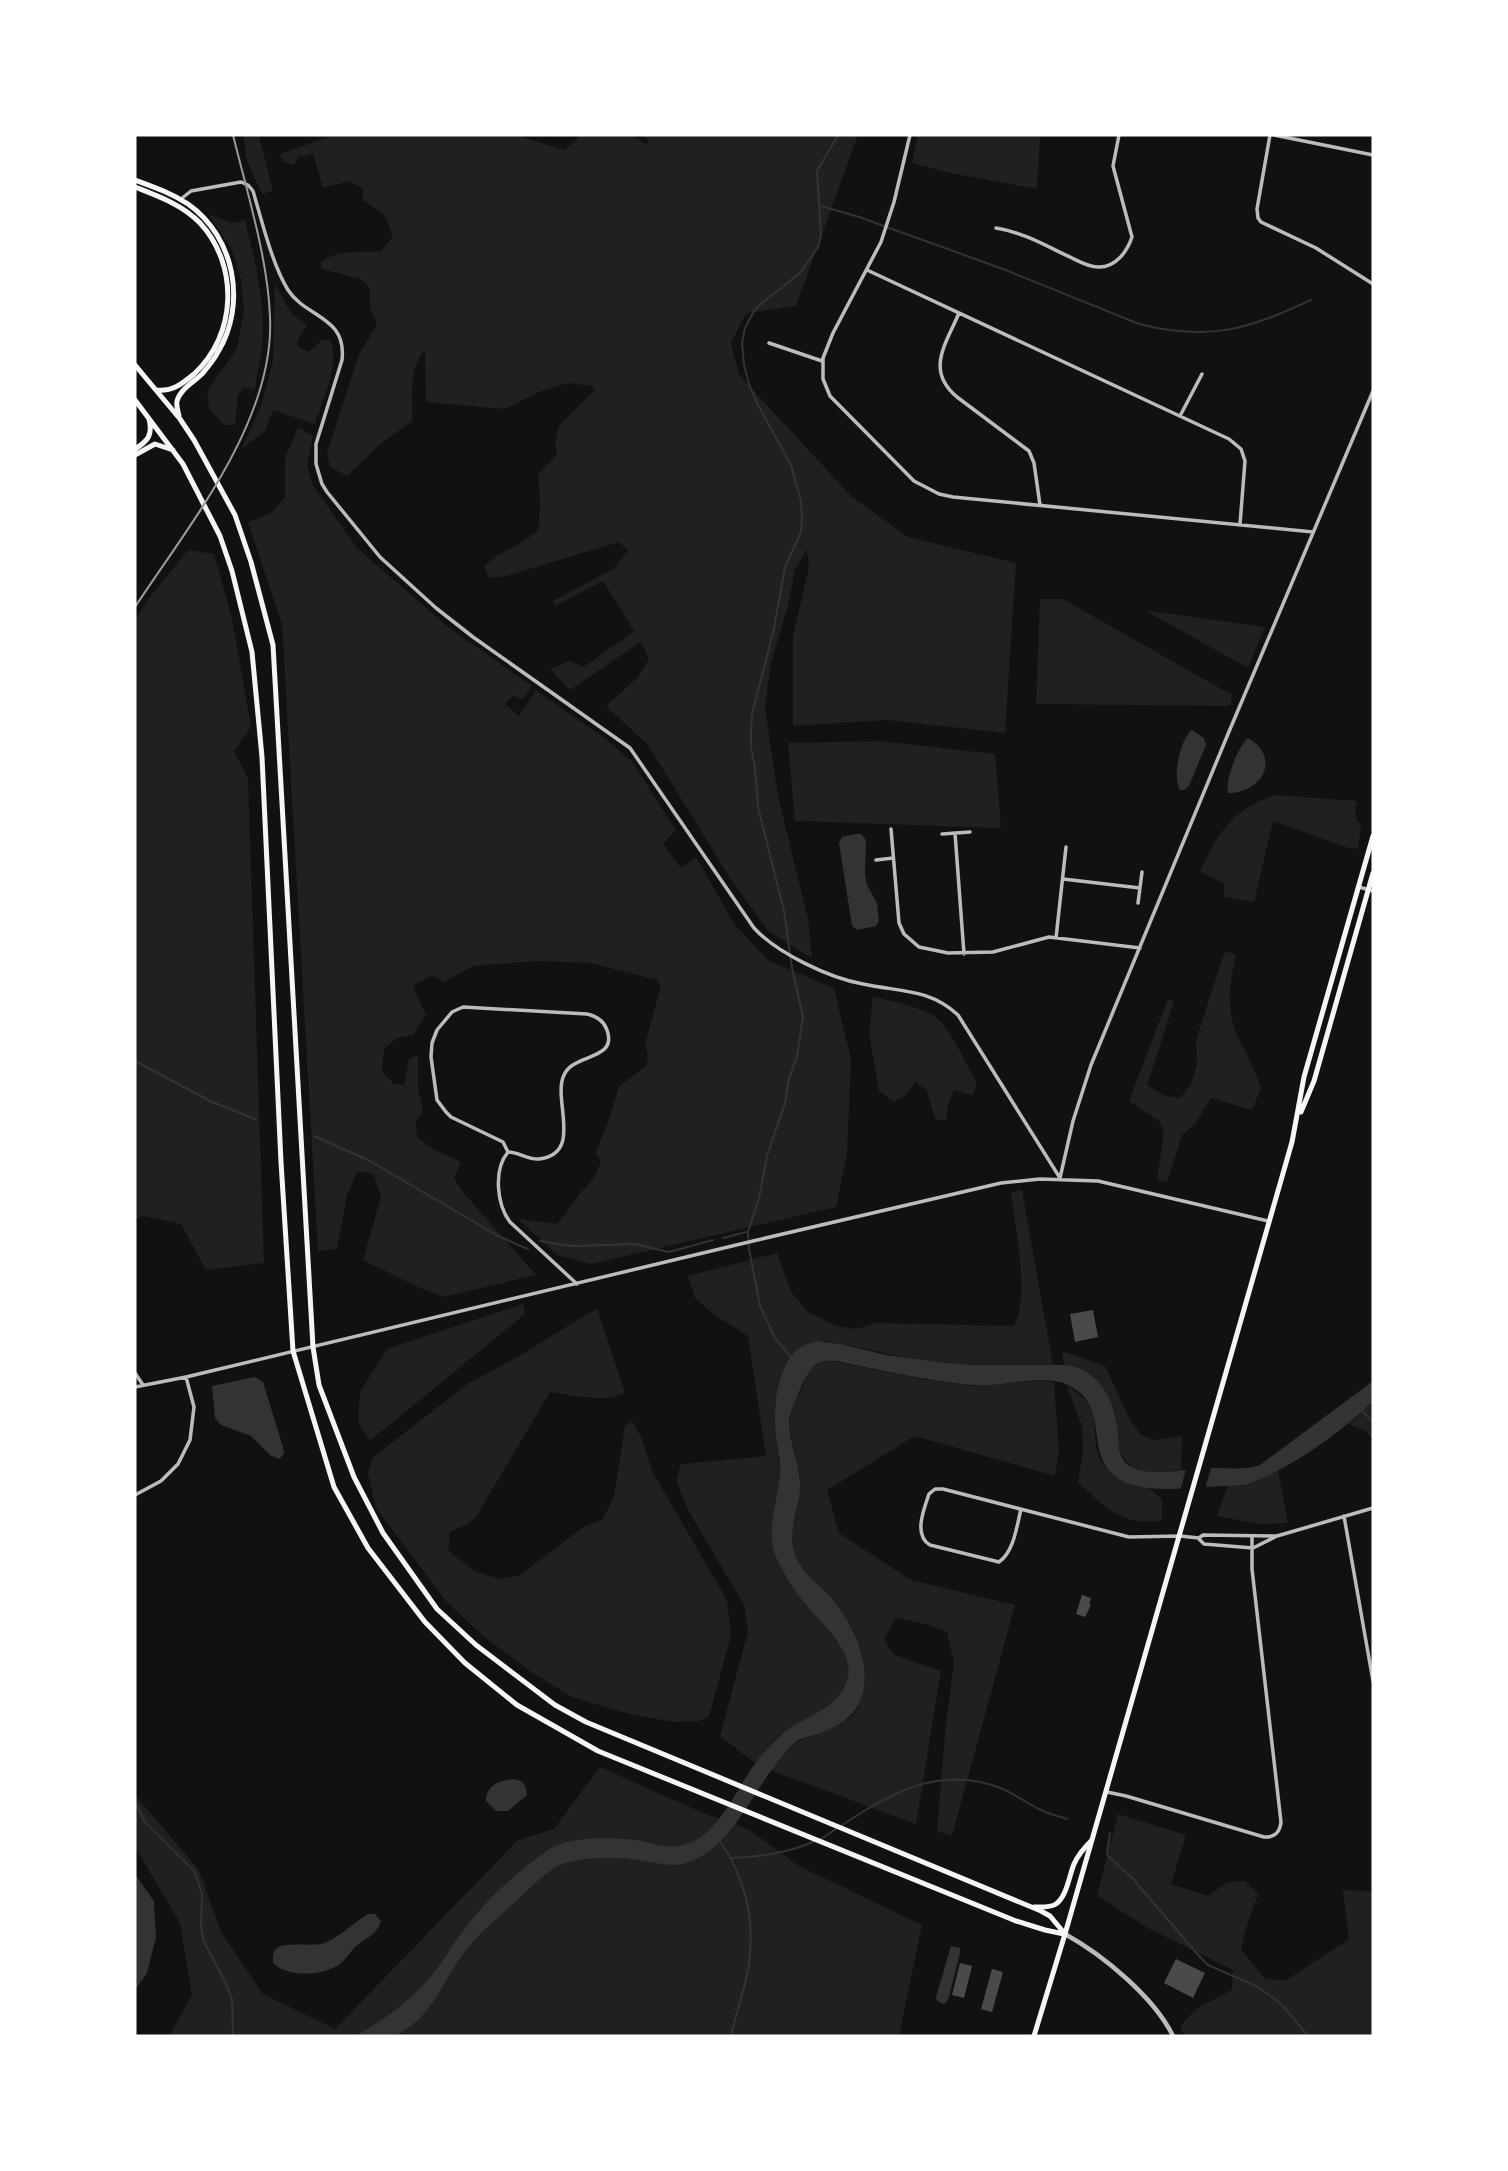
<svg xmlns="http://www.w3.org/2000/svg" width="1508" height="2171" font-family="Raleway,sans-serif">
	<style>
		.green { fill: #202020 }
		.water { fill: #333 }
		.pier { fill: #111 }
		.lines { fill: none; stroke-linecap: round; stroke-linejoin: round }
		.stream { stroke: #333; stroke-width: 2 }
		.building { fill: #4a4a4a }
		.minor { stroke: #bcbcbc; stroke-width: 3.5 }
		.tertiary { stroke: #bcbcbc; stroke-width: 4.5 }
		.primary { stroke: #f5f5f5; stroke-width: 5 }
		.rail { stroke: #9a9a9a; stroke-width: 2 }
	</style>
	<rect width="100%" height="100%" fill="#111"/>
	<path class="green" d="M243,135H259L273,191L262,194L247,161Z
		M334,135H516L564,150L578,138L576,135H632L649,146L646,135H858L796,306L746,313L731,343L739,375L852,497L908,537L1016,563L1005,733L887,720L793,726V636L809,568L807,549L795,570L787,610L771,662L765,708L778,796L808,919L812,958L768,931L730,878L648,745L606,706L638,677L649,659L641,642L570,690L550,669L570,661L584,667L634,631L603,581L555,606L553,601L613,569L628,550L619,542L506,576L489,578L484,567C498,550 523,546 539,529L540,498L538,475L557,454L555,442L559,426L595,390L592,386L568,383L539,392L505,409L426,402L425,350C408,368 413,397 412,421L378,446L347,476L330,467L327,453L359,354L377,325L370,308V288L361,279L322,269L321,261L339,253L381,251L393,236L385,216L363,200V189L350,181L323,188L313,154L299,157L294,165L282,161L280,154Z
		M918,135H1040L1037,189L950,173L912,163Z
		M208,214L232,223L245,220C255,261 266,304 262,346C261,360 256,375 255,389L244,388L238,395L235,425H224L209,408L207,391L237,349L244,311L241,279L231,248Z
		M275,284L291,313L307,325L297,342L300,348L309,352L322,340H330C341,361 322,402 315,424L273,410L265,431L242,448L261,406L273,361Z
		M298,427L313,436L307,465L312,484L357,548L452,630L532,686L522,700L514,695L505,704L519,716L536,690L606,739L633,763L676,830L663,844L681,868L696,857L735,925L769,961L834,988L851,1060L847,1154L836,1207L591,1264L557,1255L518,1219L557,1224C566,1215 571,1205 579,1195C591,1180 594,1181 601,1161L595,1153L608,1123L619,1086L646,1066L648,1056L645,1044L661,986L657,980L590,963L538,961L473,966L444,982L432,975L413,986L426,1015L413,1035L397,1038L384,1049L382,1071L394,1084L404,1085L409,1059L418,1055V1088L423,1111L416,1121L417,1137L435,1150L461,1162L454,1178L462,1191L536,1275L443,1297L418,1287L363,1260L381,1197L374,1175L358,1171L347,1195L337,1249L318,1251L282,624L248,522L271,513L285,497V458Z
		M188,550L214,554L232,618L251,727L234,751L248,778L264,1263L206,1270L181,1224L144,1216L135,1219V620L150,597Z
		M1040,599H1063L1232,695L1230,706L1036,704Z
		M1144,610L1265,627L1248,668Z
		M880,741L995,754L1001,828L795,821L788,743Z
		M1276,795L1357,801L1355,816L1361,826L1358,848L1351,849L1273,821L1254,902L1224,897V883L1200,872C1216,834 1235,807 1276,795Z
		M1225,951L1236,955C1229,983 1226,1011 1238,1037C1247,1054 1255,1070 1261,1088L1252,1110L1211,1098L1195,1124L1182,1135L1167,1183L1157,1179L1164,1133L1159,1121L1129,1101L1168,999L1174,1002L1147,1085L1165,1096L1180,1098L1191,1084L1197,1064L1196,1040Z
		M873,997C891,1001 928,1008 940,1021C952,1033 968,1067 977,1083L972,1095L954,1090L948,1105L946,1121L935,1119L927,1091L916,1081L906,1095L894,1102L879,1091L869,1033Z
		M1022,1190L1053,1365C1026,1365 999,1366 972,1365C922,1364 875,1350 827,1341H819L786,1366L775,1404V1422L780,1472L777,1499L776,1556L790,1582L839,1644L847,1658L850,1669L848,1678L844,1690L837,1700L825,1709L781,1735L755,1763L720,1736L748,1632L744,1605L688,1510L676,1480L681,1464L766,1456L748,1336L713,1314L695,1298L688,1276L777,1253L791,1292L808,1312L836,1326L856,1329L875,1323L1014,1326C1030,1296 1015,1227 1011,1192Z
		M523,1304L525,1314L370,1441L358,1422L360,1392L387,1349Z
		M597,1308L625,1393C602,1404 575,1395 550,1392L476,1517L466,1525L450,1532L448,1550L474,1571L500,1579L520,1575L583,1527L603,1519L614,1496L625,1426L632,1421L641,1437L652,1471L727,1600L731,1635L709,1716L699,1721L673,1722L629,1714L572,1697L531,1672L484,1637L446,1601L376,1508L368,1473L373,1457L469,1383L516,1358Z
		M1062,1351L1105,1366L1130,1420L1140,1434L1153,1440L1182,1436L1181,1470C1157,1472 1125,1477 1119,1446L1068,1365H1064Z
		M827,1360L921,1379L975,1386L1045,1380L1054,1382L1059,1451L1055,1476L915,1436L827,1490L839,1533L911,1580L1015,1605L952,1836L937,1831L946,1723L954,1663L947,1632L929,1625L896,1618L884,1639L893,1654L941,1671L916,1824L770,1770L794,1743L835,1726L849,1718L857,1709L863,1694L861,1651L853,1631L841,1611L800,1566L793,1550L792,1534L798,1504L800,1476L790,1430L789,1413L803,1386L808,1373L813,1366Z
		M1067,1386C1112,1412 1083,1437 1105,1467C1117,1483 1133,1482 1149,1489C1154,1491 1158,1496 1162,1499V1521C1119,1525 1107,1509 1078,1482L1083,1452L1082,1426Z
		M1373,1401V1439L1365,1431L1349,1424Z
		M1278,1470L1288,1523L1259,1524L1217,1516L1228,1485L1245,1484Z
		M600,1767L703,1813L748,1829L799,1866L922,1925L899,2036H169L192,1995L180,1923L135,1847V1795L199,1870L221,1932L263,1994L335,2029L518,1840L554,1829Z
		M1118,1814L1186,1835L1171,1884L1208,1896L1227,1882L1245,1881L1258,1894L1245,1932L1241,1949L1264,1978L1285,1981L1349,1939L1343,1890L1373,1891V2036H1184L1180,2026L1196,2009L1232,1990L1233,1970L1148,1928L1097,1896Z"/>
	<path class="water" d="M1192,730L1204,738L1206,745L1189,786L1184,790H1180C1172,777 1180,739 1192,730Z
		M1248,738C1282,758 1262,793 1228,793C1225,780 1238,746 1248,738Z
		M856,834H861L866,840L865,875L867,885L877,903L879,921L876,926L857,930L852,926L839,843L842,837Z
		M819,1341L841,1344L886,1355L946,1363L971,1365H1068C1099,1371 1114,1399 1117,1428C1119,1439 1117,1456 1127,1464C1146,1479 1188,1468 1211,1468C1224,1468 1237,1469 1249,1468L1260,1465L1373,1381V1401C1338,1435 1292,1468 1245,1485C1212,1485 1164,1494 1133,1485C1073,1467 1120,1404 1063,1383C1038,1374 1000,1388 973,1385C926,1381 881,1370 836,1361C827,1360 818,1361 812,1368C807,1372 788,1415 789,1421C789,1444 801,1465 800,1488C799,1509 788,1531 794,1551C798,1568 813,1580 826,1592C849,1617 871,1657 863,1693C857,1717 836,1728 814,1735C807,1737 799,1739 794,1743C789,1747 785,1754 780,1759C753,1791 730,1850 686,1863C671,1868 654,1862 639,1860C618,1857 574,1856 556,1867C540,1877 526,1892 512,1905C495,1920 477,1935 463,1954C442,1983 432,2017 398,2034C387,2040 368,2036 356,2036C381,2021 407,2004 427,1981C441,1966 451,1946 464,1930C487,1898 516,1873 548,1850C568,1836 612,1837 636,1840C654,1843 669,1850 687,1844C718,1834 736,1790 754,1765C761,1755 770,1746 779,1737C801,1715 840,1712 848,1677C854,1652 822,1624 808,1607C795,1592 784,1575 776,1557C765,1530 778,1502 780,1474C781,1457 775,1439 775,1422C774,1399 780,1363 799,1348C805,1344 812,1343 819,1341Z
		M255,1377L263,1382L283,1447L284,1454L279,1459L270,1455L251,1436L221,1425L215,1418L212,1386Z
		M514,1779C524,1781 526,1785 527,1795L508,1811H496L486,1801C486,1785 500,1780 514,1779Z
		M135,1874L154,1901L156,1937L147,1973L135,1990Z
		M368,1914H375L381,1921C377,1934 369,1936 359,1944C351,1949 348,1958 340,1964C323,1976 288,1978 273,1963C273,1957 272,1952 277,1948C284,1942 311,1946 321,1944C339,1939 352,1923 368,1914Z
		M951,1946L960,1948V1953L949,1997L946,2003L943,2004L937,2001L936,1997Z"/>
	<path class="pier" d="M1212,1464L1205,1489L1180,1491L1187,1466Z"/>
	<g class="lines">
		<path class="stream" d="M821,206L859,217L1003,269L1139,324C1210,342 1248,329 1311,300
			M135,1061L210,1101L255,1119
			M314,1136L370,1161L498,1236L528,1249
			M723,1238L746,1232
			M540,1241L571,1246L635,1244L669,1252L713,1240
			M791,1357L775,1338L760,1306L749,1249L748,1232L759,1198L767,1156L785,1103L789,1079L797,1056L803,1017L792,968L784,911L758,807L755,768L751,747V730L752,714L773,633L785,567L801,532L802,516L801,501L791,465L757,403L749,384L744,365L742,343L745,328L754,311L762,303L800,273L818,247L821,235L817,171L838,135
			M1361,1410L1373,1422
			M135,1801L144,1821L195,1872L202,1894L201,1927L204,1942L225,1982L232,1999L233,2036
			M841,1826C891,1792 942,1764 1003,1789C1016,1795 1028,1804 1041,1810C1049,1814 1058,1816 1067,1819
			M1110,1833L1107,1855L1134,1880L1198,1955L1208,1965L1254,1985L1271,1996L1284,2007L1308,2036
			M821,1839L836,1829
			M719,1840C745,1876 755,1919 749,1963C746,1987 736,2012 731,2036
			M731,1858C760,1857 789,1853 815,1841"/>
	</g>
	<path class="building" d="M1093,1310L1098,1337L1075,1342L1070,1314Z
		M1082,1595L1091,1598L1089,1604L1091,1605L1085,1617L1076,1614Z
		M1176,1959L1205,1973L1193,1998L1164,1983Z
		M960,1963L972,1966L964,1998L952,1995Z
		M992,1969L1003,1972L992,2012L981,2009Z"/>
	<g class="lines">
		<path class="minor" d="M910,135L894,202L881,242L833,333L823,358V379L830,396L914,481L939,494L953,497L1313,532
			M1270,135L1257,209L1258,218L1261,222L1316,248L1373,284
			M1274,135L1373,155
			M181,199L191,191L241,182L248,185L253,191C262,221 272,264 288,290C306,318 347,316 342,360L316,444V464L322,484L327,492L380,557L436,608L473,637L630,748L754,928C777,953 829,978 863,984C899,992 929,988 958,1015L1060,1178
			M996,228C1023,232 1048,247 1072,258C1080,262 1089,267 1098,267C1115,268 1127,252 1132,237L1113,166L1119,135
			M867,270L1229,439L1241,449L1245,461L1240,524
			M959,313C946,344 925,370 957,397L1029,451L1034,463L1040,505
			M769,343L822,361
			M1180,416L1202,374
			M891,829L899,923L904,934L919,947L948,953L993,952L1049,937L1140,948
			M955,833L964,954
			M942,834L970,832
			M876,860L893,858
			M1063,879L1140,888
			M1359,887L1373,891
			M1138,903L1142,872
			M1056,938L1066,847
			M463,1007L587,1014C596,1016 604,1021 607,1030C618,1061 573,1053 564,1075C552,1099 584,1154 539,1159C528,1160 519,1152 508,1152L503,1142L451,1117L446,1112L437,1100L431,1057L432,1043L437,1030L452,1012Z
			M508,1152C493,1170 497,1205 510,1222L577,1284
			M1060,1178L1073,1121L1091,1065L1228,734L1373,391
			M135,1373L143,1385
			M135,1387L186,1377L753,1241L1001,1183L1040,1179L1098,1181L1268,1221
			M135,1495L161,1481L178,1464L190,1440L194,1407L186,1377
			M1021,1509C1017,1525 1014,1552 999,1562L930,1545C913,1535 924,1509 929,1494L935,1489H943L1129,1537L1180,1536L1199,1538L1203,1535L1277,1536
			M1344,1516L1373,1681
			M1199,1539L1204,1544L1253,1548L1277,1536L1373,1508
			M1107,1792L1126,1796L1264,1837C1274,1838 1280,1832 1281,1822L1252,1569V1537"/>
		<path class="tertiary" d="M1065,1934C1103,1955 1154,1997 1173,2036"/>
		<path class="primary" d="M135,180C154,187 171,193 188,204C235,237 247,304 218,352C214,360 208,367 202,374C194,382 180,389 177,401C176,406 178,411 179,416
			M135,187C158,196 183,205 200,223C239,265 237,335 194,374C182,384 172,392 156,390
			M135,365L180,419L194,440L235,515L251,562L273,645L313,1347L319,1385L354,1477L383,1533L437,1609L476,1645L555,1705L586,1722L1041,1911L1050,1916L1065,1934
			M135,400L183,464L220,536L232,571L252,652L262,757L281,1162L293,1351L334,1487L368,1548L425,1622L465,1663L517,1705L598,1751L1016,1921L1045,1930L1064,1934
			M135,449C148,441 153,435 149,419
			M135,455L155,444L173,450
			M1301,1112L1314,1081L1373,873
			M1034,1907C1041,1907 1050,1908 1056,1904C1067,1896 1069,1876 1074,1864C1078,1855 1084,1848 1091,1841
			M1034,2036L1065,1934L1292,1142L1304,1077L1373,836"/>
		<path class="rail" d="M135,607C189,525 275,420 270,317C268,259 247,192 233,135"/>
	</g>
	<rect width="1508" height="2171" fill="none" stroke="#ffffff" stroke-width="273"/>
</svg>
